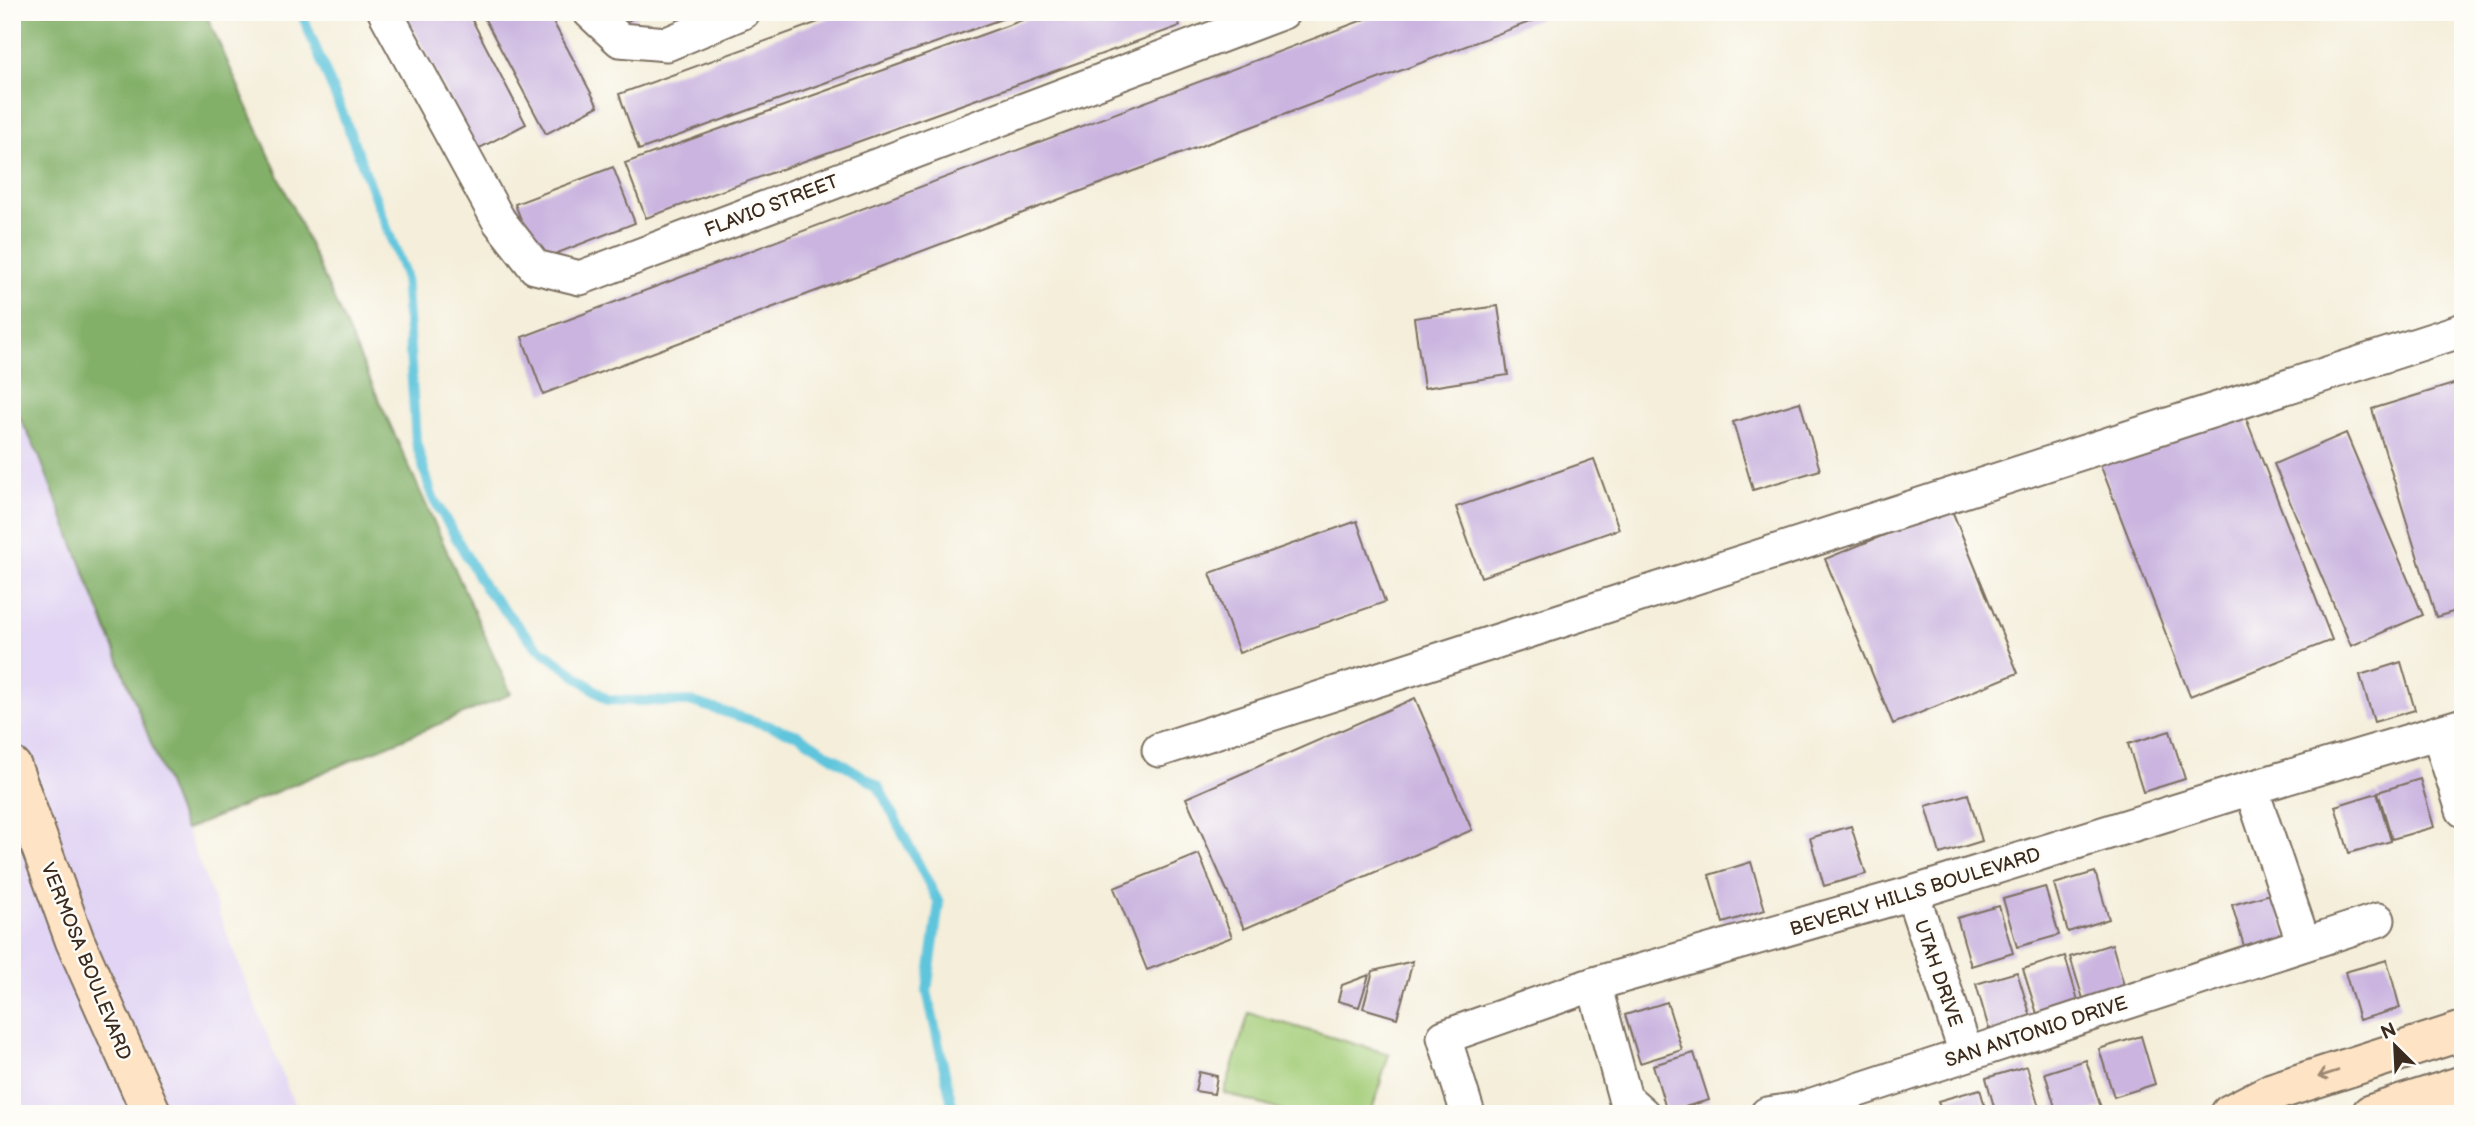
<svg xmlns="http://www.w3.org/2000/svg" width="2475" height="1126" font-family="'Balsamiq Sans',sans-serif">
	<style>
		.built { fill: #e1d4f4 }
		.green { fill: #a4cd79; stroke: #707c4c; stroke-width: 2 }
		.forest { fill: #83b069; stroke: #5f6d44; stroke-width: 2 }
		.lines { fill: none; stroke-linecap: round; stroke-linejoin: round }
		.stream { stroke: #5fc5dc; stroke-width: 10 }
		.building { fill: #cbb5e0 }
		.street-casing { stroke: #7c6f60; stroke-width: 37 }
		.secondary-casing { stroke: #7c6f60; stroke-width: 42 }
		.street { stroke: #fff; stroke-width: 33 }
		.secondary { stroke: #fee4c5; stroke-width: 38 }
		.oneway { stroke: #9c8772 }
		.labels { text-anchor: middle; stroke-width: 5; stroke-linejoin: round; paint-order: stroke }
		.street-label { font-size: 19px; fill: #3b2a1e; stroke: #fdfcf7 }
	</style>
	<rect width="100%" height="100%" fill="#fdfcf7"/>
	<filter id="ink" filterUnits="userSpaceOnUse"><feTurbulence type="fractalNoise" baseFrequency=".0143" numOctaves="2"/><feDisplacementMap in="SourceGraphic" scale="14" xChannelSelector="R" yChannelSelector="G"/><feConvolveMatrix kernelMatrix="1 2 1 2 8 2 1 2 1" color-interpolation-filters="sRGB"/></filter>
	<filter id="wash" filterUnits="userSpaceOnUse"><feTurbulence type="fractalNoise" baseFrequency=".00686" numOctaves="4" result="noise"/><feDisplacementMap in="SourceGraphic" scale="28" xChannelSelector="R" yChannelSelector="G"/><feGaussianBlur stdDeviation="1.57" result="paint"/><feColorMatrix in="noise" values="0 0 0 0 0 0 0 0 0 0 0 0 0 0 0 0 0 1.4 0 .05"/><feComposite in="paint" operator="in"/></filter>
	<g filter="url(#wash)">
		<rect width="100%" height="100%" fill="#f4eeda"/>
		<path class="built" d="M12,403L38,453L298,1114H12Z"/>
		<path class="green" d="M1249,1013L1389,1054L1371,1114H1293L1224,1093Z"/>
		<path class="forest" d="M12,12H205L511,694L185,830L38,453L12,403Z"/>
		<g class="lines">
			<path class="stream" d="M301,12L344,117L405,275L416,442L432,496L485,588L535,645L608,700L693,702L798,735L878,786L939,903L927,991L954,1114"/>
		</g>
		<g id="blocks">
			<path class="building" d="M405,12H468L526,124L476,150Z
				M481,12H548L598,106L546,134Z
				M614,12H644L621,25Z
				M846,12L1018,13L639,150L619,94Z
				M1045,12H1175L1180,26L646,218L625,163Z
				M1384,12H1556L543,394L522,337Z
				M613,167L635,223L537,261L515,204Z
				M1498,306L1508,375L1424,388L1414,318Z
				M2463,381V609L2436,617L2372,409Z
				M1800,402L1820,470L1753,490L1733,422Z
				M2242,408L2332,640L2190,696L2100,464Z
				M2346,433L2423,615L2351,646L2274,464Z
				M1594,459L1619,529L1481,577L1456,507Z
				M1951,508L2018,673L1893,724L1825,559Z
				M1357,521L1385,602L1239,653L1210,573Z
				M2401,662L2415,710L2374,722L2360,675Z
				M1415,698L1472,830L1244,929L1186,798Z
				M2170,731L2185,779L2143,792L2128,744Z
				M2420,779L2434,827L2392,839L2378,792Z
				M2377,793L2391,841L2349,853L2335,806Z
				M1968,794L1982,841L1940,854L1926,806Z
				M1851,826L1866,874L1824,886L1810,838Z
				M1199,854L1232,937L1147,970L1114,888Z
				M1751,862L1765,910L1723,923L1709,875Z
				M2095,872L2109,919L2068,932L2054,884Z
				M2045,887L2059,935L2017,947L2003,899Z
				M2274,893L2288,941L2246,953L2232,905Z
				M1999,906L2013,953L1971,966L1957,918Z
				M2112,944L2126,992L2085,1005L2070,957Z
				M2065,956L2079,1004L2038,1017L2023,969Z
				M2387,960L2400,1008L2359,1020L2345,972Z
				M1413,961L1397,1018L1363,1008L1373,971Z
				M2017,972L2032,1020L1990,1033L1976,984Z
				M1369,975L1359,1007L1338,1001L1342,985Z
				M1667,1002L1682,1050L1640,1063L1625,1015Z
				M2141,1036L2155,1084L2114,1097L2099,1049Z
				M1694,1053L1709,1100L1667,1112L1653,1065Z
				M2086,1060L2101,1108L2083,1114H2057L2045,1073Z
				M2027,1066L2041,1114H1996L1986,1078Z
				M1199,1072L1217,1076L1214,1094L1195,1091Z
				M1980,1089L1987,1114H1942L1938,1101Z"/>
		</g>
	</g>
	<g filter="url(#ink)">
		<use href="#blocks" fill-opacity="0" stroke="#7c6f60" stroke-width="2"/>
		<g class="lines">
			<defs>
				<path id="street" d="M385,12L499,221L535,267L580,278L1283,12
					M590,12L620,40L667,44L743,12
					M2438,732L2463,810
					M1159,750L2463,330
					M2251,788L2304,944
					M1912,893L1966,1053
					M1594,984L1625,1098L1643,1114
					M1468,1114L1444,1037L1594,984L1912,893L2251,788L2463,725
					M1767,1114L1800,1109L2378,920"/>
				<path id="secondary" d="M12,767L75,941L152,1114
					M2230,1114L2273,1092L2463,1031
					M2371,1114L2463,1085"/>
			</defs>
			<use href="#street" class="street-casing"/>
			<use href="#secondary" class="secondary-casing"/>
			<use href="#street" class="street"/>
			<use href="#secondary" class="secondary"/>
		</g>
		<defs><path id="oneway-shaft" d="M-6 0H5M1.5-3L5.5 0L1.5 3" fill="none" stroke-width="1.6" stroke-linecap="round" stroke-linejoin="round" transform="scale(1.75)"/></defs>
		<use class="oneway" href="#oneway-shaft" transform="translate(2328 1074) rotate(162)"/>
	</g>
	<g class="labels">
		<g class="street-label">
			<text transform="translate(771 205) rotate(-21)" y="7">FLAVIO STREET</text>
			<text transform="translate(1915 891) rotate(-17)" y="7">BEVERLY HILLS BOULEVARD</text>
			<text transform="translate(87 961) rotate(68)" y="7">VERMOSA BOULEVARD</text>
			<text transform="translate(1939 973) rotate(71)" y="7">UTAH DRIVE</text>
			<text transform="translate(2036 1031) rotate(-18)" y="7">SAN ANTONIO DRIVE</text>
		</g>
	</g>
	<rect width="2475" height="1126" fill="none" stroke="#fdfcf7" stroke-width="42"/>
	<g transform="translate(2395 1046) rotate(336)" stroke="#fdfcf7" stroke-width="5" paint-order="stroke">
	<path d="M0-5L12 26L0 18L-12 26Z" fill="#3b2a1e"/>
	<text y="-10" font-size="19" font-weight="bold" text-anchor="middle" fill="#3b2a1e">N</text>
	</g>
</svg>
